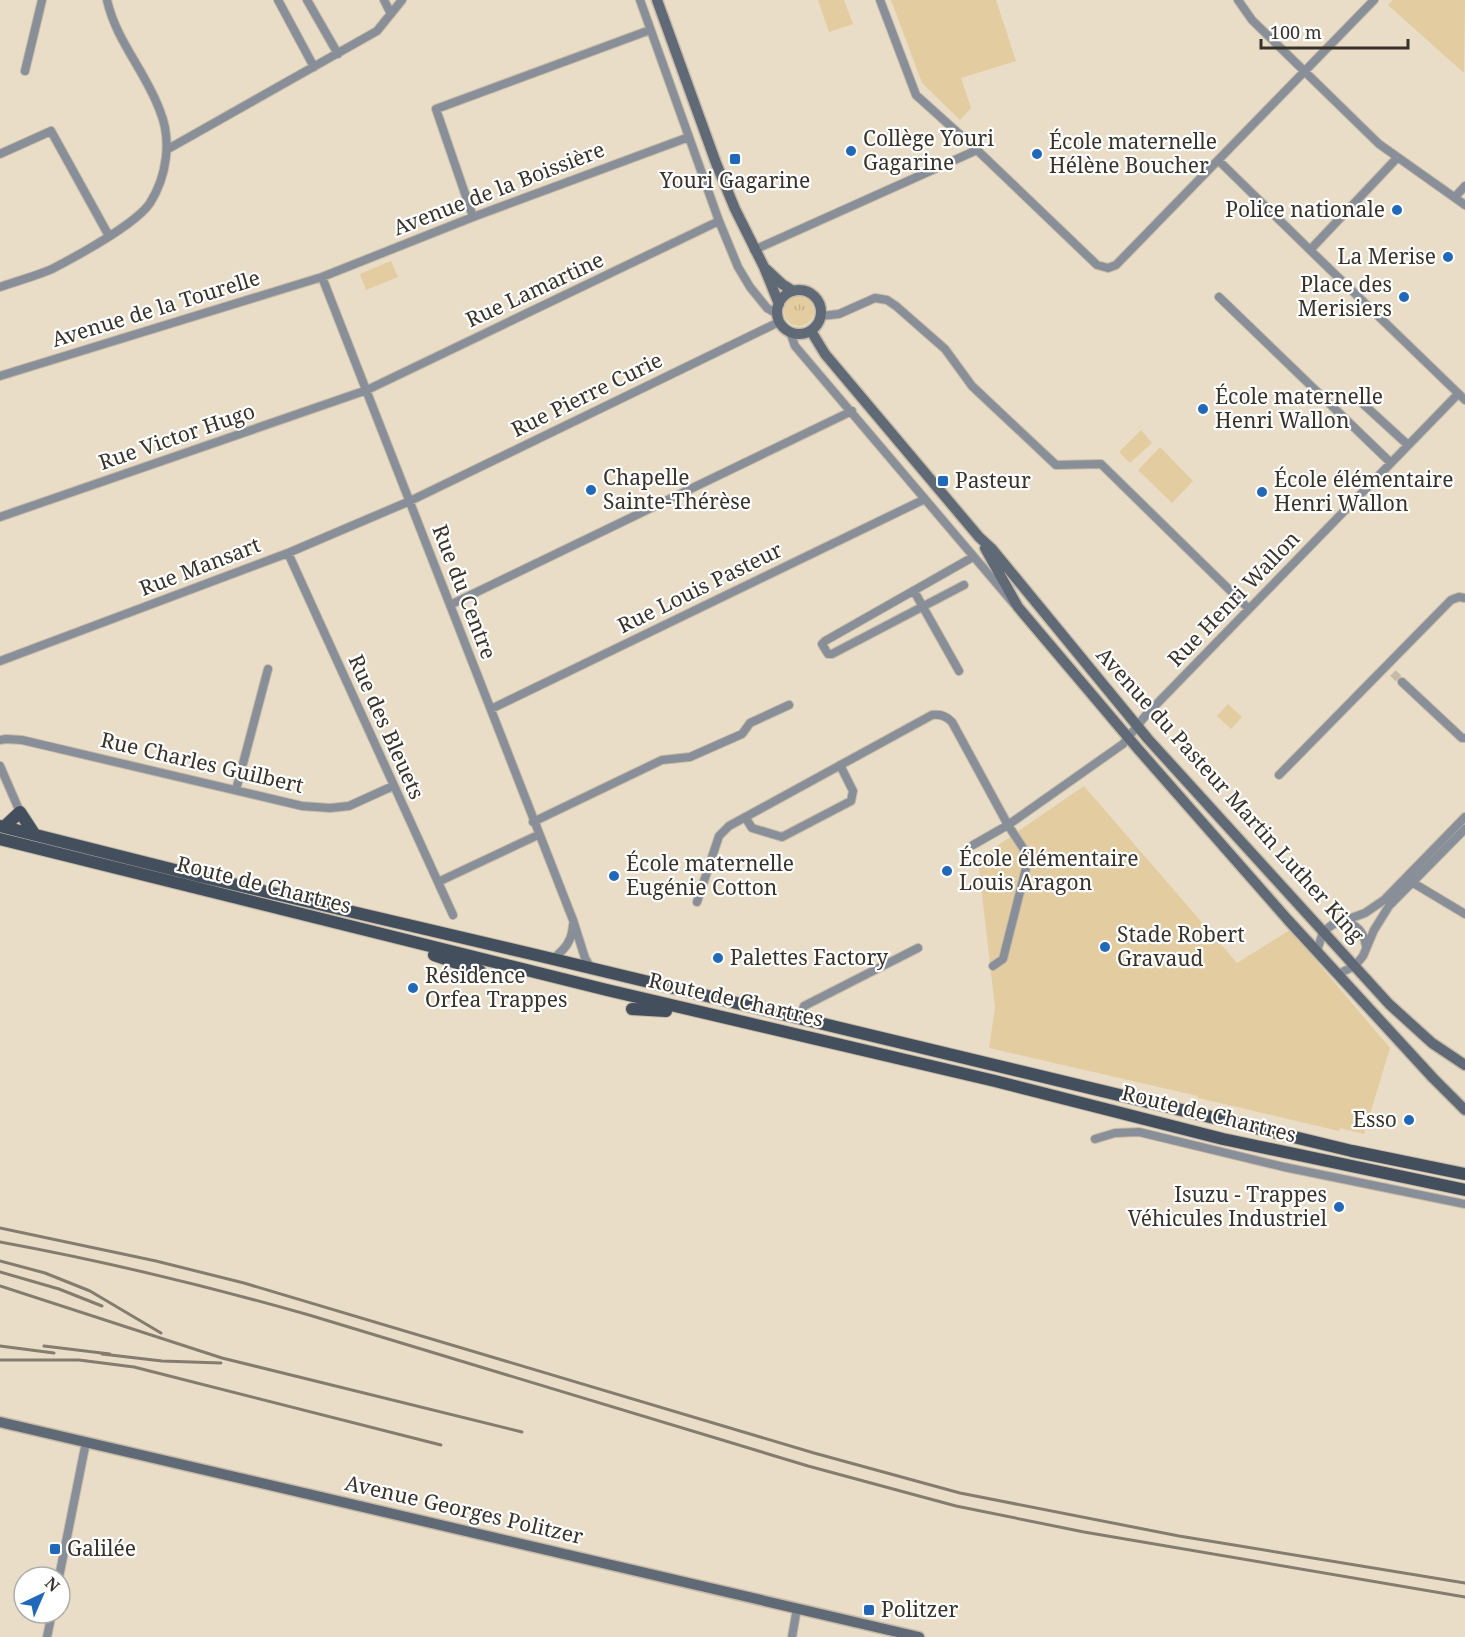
<svg xmlns="http://www.w3.org/2000/svg" width="1465" height="1637" font-family="'Noto Serif',serif">
	<style>
		.grass { fill: url(#grass-tufts) }
		.green { fill: #e3cc9f }
		.lines { fill: none; stroke-linecap: round; stroke-linejoin: round }
		.street-tunnel { stroke: #c6bba8; stroke-width: 8; stroke-dasharray: 8 4; stroke-linecap: butt }
		.street-casing { stroke: #c6bba8; stroke-width: 10 }
		.secondary-casing { stroke: #c6bba8; stroke-width: 13 }
		.primary-casing { stroke: #c6bba8; stroke-width: 14 }
		.street { stroke: #898f98; stroke-width: 8 }
		.secondary { stroke: #606a76; stroke-width: 10 }
		.primary { stroke: #444f5d; stroke-width: 12 }
		.rail { stroke: #847c6e; stroke-width: 3 }
		.poi-dot { fill: #2168b8; stroke: #fff; stroke-width: 2 }
		.labels { text-anchor: middle; stroke-width: 4.5; stroke-linejoin: round; paint-order: stroke }
		.poi-label { font-size: 21px; fill: #38332a; stroke: #fff; text-anchor: start }
		.street-label { font-size: 21px; fill: #38332a; stroke: #fff }
	</style>
	<defs>
		<pattern id="grass-tufts" width="24" height="20" patternUnits="userSpaceOnUse" patternTransform="scale(1.5)"><rect width="24" height="20" fill="#e3cc9f"/><path d="M3 7l-1-3M5 7V3M7 7l1-3M15 17l-1-3M17 17v-4M19 17l1-3" fill="none" stroke="#c4b089"/></pattern>
	</defs>
	<rect width="100%" height="100%" fill="#e9ddc7"/>
	<path class="grass" d="M784 311a15 15 0 1 1 30 0a15 15 0 1 1-30 0Z"/>
	<path class="green" d="M818,0H844L853,24L829,32Z
		M891,0H996L1016,61L961,78L971,108L960,120L922,83Z
		M1393,0H1465L1464,73L1388,5Z
		M391,261L398,277L366,290L360,274Z
		M1141,430L1152,443L1130,463L1120,453L1121,450Z
		M1160,447L1193,481L1172,503L1138,470Z
		M1228,704L1242,717L1231,729L1217,716Z
		M1084,786L1237,963L1290,930L1390,1048L1364,1134L1340,1128L1339,1131L1198,1098V1096L989,1048L995,1008L978,859Z"/>
	<g class="lines">
		<path class="street-tunnel" d="M1393,673L1402,682"/>
		<defs>
			<path id="street" d="M278,0L314,67
				M307,0L338,54
				M384,0L391,14
				M640,0L719,221L738,267L750,287L767,308L777,314
				M880,0L916,95L977,150L1097,265L1108,268L1116,265L1374,0
				M1238,0L1252,20L1379,144L1465,205
				M25,71L42,0
				M168,149L377,31L402,0
				M0,154L51,131L109,236
				M1397,158L1310,250L1465,400
				M1218,160L1310,250
				M1455,197L1465,186
				M473,217L436,109L650,30
				M754,250L977,150
				M322,277L573,920L585,958L591,968
				M0,287C17,281 36,276 52,269C75,257 136,224 150,203C167,176 172,140 160,111C146,72 116,41 107,0
				M1219,297L1391,463
				M821,316L839,314L875,298L887,300L896,306L945,349L972,386L1056,465L1101,464L1249,609
				M790,332L795,346L1014,604
				M0,376L322,277L473,217L689,137
				M1361,402L1408,445
				M0,517L367,390L719,221
				M288,553L453,915
				M964,585L832,654H828L822,644L825,641L973,557
				M914,591L959,671
				M450,605L852,411
				M0,661L288,553L410,501L779,322
				M1402,682L1462,738H1465
				M491,709L925,499
				M0,740L6,739L22,740L302,806L330,808L349,806L393,786
				M0,766L20,812
				M1279,775L1451,600L1459,597L1465,598
				M236,790L268,669
				M745,817L752,828L782,837L851,801L853,791L840,765
				M533,822L662,760L690,757L742,734L750,723L789,705
				M973,845L1008,825L1123,744L1146,715L1458,394
				M1410,881L1465,914
				M438,882L538,835
				M697,902L719,836L729,826L932,715C941,714 946,716 952,722L1008,825L1025,851L1026,868L1003,959L993,966
				M1343,922C1357,923 1364,933 1366,946
				M1317,951L1323,932L1332,925L1365,913L1384,900L1465,817
				M553,959C565,949 572,941 573,925
				M1338,974L1355,966L1363,956L1374,930L1389,906L1465,829
				M800,1018L804,1006L918,948
				M1095,1139L1115,1133L1139,1132L1284,1167L1465,1204
				M59,1577L86,1442
				M47,1637L52,1613
				M792,1637L797,1608"/>
			<path id="secondary" d="M657,0L716,163L735,209L764,267L779,304
				M766,269L782,284L793,291
				M777 312a22 22 0 1 1 44 0a22 22 0 1 1-44 0Z
				M811,331L825,354L979,537L992,549L1148,739L1389,1004L1432,1043L1465,1065
				M985,548L1018,607L1138,749L1288,920L1433,1078L1465,1110
				M0,1422L919,1637"/>
			<path id="primary" d="M0,826L199,876L553,959L1352,1151L1465,1174
				M4,827L20,812L35,835
				M0,839L607,990L995,1081L1223,1139L1465,1190
				M434,955L480,971
				M632,1009L666,1011"/>
		</defs>
		<use href="#street" class="street-casing"/>
		<use href="#secondary" class="secondary-casing"/>
		<use href="#primary" class="primary-casing"/>
		<use href="#street" class="street"/>
		<use href="#secondary" class="secondary"/>
		<use href="#primary" class="primary"/>
		<path class="rail" d="M0,1228L156,1261L244,1283L814,1453L960,1493L1179,1536L1465,1583
			M0,1242C104,1261 207,1286 309,1315L808,1466L956,1506L1084,1532L1465,1597
			M0,1261L45,1273L90,1291L161,1333
			M0,1272L59,1289L102,1306
			M0,1286L222,1358L522,1432
			M0,1346L54,1353
			M44,1346L110,1354
			M102,1354L162,1361L221,1363
			M0,1360H79L134,1367L441,1445"/>
	</g>
	<g class="poi-dot">
		<circle cx="851" cy="151" r="6"/>
		<circle cx="1037" cy="154" r="6"/>
		<rect x="729" y="153" width="12" height="12" rx="3"/>
		<circle cx="1397" cy="210" r="6"/>
		<circle cx="1448" cy="257" r="6"/>
		<circle cx="1404" cy="297" r="6"/>
		<circle cx="1203" cy="409" r="6"/>
		<rect x="937" y="475" width="12" height="12" rx="3"/>
		<circle cx="591" cy="490" r="6"/>
		<circle cx="1262" cy="492" r="6"/>
		<circle cx="947" cy="871" r="6"/>
		<circle cx="614" cy="876" r="6"/>
		<circle cx="1105" cy="947" r="6"/>
		<circle cx="718" cy="958" r="6"/>
		<circle cx="413" cy="988" r="6"/>
		<circle cx="1409" cy="1120" r="6"/>
		<circle cx="1339" cy="1207" r="6"/>
		<rect x="49" y="1543" width="12" height="12" rx="3"/>
		<rect x="863" y="1604" width="12" height="12" rx="3"/>
	</g>
	<g class="labels">
		<g class="poi-label">
			<text x="863" y="146">Collège Youri<tspan x="863" dy="24">Gagarine</tspan></text>
			<text x="1049" y="149">École maternelle<tspan x="1049" dy="24">Hélène Boucher</tspan></text>
			<text x="735" y="188" text-anchor="middle">Youri Gagarine</text>
			<text x="1385" y="217" text-anchor="end">Police nationale</text>
			<text x="1436" y="264" text-anchor="end">La Merise</text>
			<text x="1392" y="292" text-anchor="end">Place des<tspan x="1392" dy="24">Merisiers</tspan></text>
			<text x="1215" y="404">École maternelle<tspan x="1215" dy="24">Henri Wallon</tspan></text>
			<text x="603" y="485">Chapelle<tspan x="603" dy="24">Sainte-Thérèse</tspan></text>
			<text x="1274" y="487">École élémentaire<tspan x="1274" dy="24">Henri Wallon</tspan></text>
			<text x="955" y="488">Pasteur</text>
			<text x="959" y="866">École élémentaire<tspan x="959" dy="24">Louis Aragon</tspan></text>
			<text x="626" y="871">École maternelle<tspan x="626" dy="24">Eugénie Cotton</tspan></text>
			<text x="1117" y="942">Stade Robert<tspan x="1117" dy="24">Gravaud</tspan></text>
			<text x="730" y="965">Palettes Factory</text>
			<text x="425" y="983">Résidence<tspan x="425" dy="24">Orfea Trappes</tspan></text>
			<text x="1397" y="1127" text-anchor="end">Esso</text>
			<text x="1327" y="1202" text-anchor="end">Isuzu - Trappes<tspan x="1327" dy="24">Véhicules Industriel</tspan></text>
			<text x="67" y="1556">Galilée</text>
			<text x="881" y="1617">Politzer</text>
		</g>
		<g class="street-label">
			<text transform="translate(499 189) rotate(-21)" y="7">Avenue de la Boissière</text>
			<text transform="translate(535 290) rotate(-25)" y="7">Rue Lamartine</text>
			<text transform="translate(156 309) rotate(-17)" y="7">Avenue de la Tourelle</text>
			<text transform="translate(587 395) rotate(-26)" y="7">Rue Pierre Curie</text>
			<text transform="translate(177 437) rotate(-19)" y="7">Rue Victor Hugo</text>
			<text transform="translate(200 567) rotate(-21)" y="7">Rue Mansart</text>
			<text transform="translate(700 588) rotate(-26)" y="7">Rue Louis Pasteur</text>
			<text transform="translate(464 592) rotate(69)" y="7">Rue du Centre</text>
			<text transform="translate(1234 599) rotate(-46)" y="7">Rue Henri Wallon</text>
			<text transform="translate(386 727) rotate(66)" y="7">Rue des Bleuets</text>
			<text transform="translate(202 763) rotate(13)" y="7">Rue Charles Guilbert</text>
			<text transform="translate(1230 795) rotate(48)" y="7">Avenue du Pasteur Martin Luther King</text>
			<text transform="translate(264 885) rotate(14)" y="7">Route de Chartres</text>
			<text transform="translate(736 1000) rotate(13)" y="7">Route de Chartres</text>
			<text transform="translate(1209 1114) rotate(14)" y="7">Route de Chartres</text>
			<text transform="translate(464 1510) rotate(13)" y="7">Avenue Georges Politzer</text>
		</g>
	</g>
	<g transform="translate(42 1595) rotate(44)"><circle r="28" fill="#ffffff" stroke="#afadaa" stroke-width="1.5"/>
	<path d="M0-4.5L10 22L0 15L-10 22Z" fill="#2168b8"/>
	<text y="-9" font-size="16" font-weight="bold" text-anchor="middle" fill="#38332a">N</text>
	</g>
	<path d="M1261 39v9h147v-9" fill="none" stroke="#38332a" stroke-width="3"/>
	<text x="1270" y="39" font-size="18" fill="#38332a" stroke="#ffffff" stroke-width="4.5" paint-order="stroke">100 m</text>
</svg>
